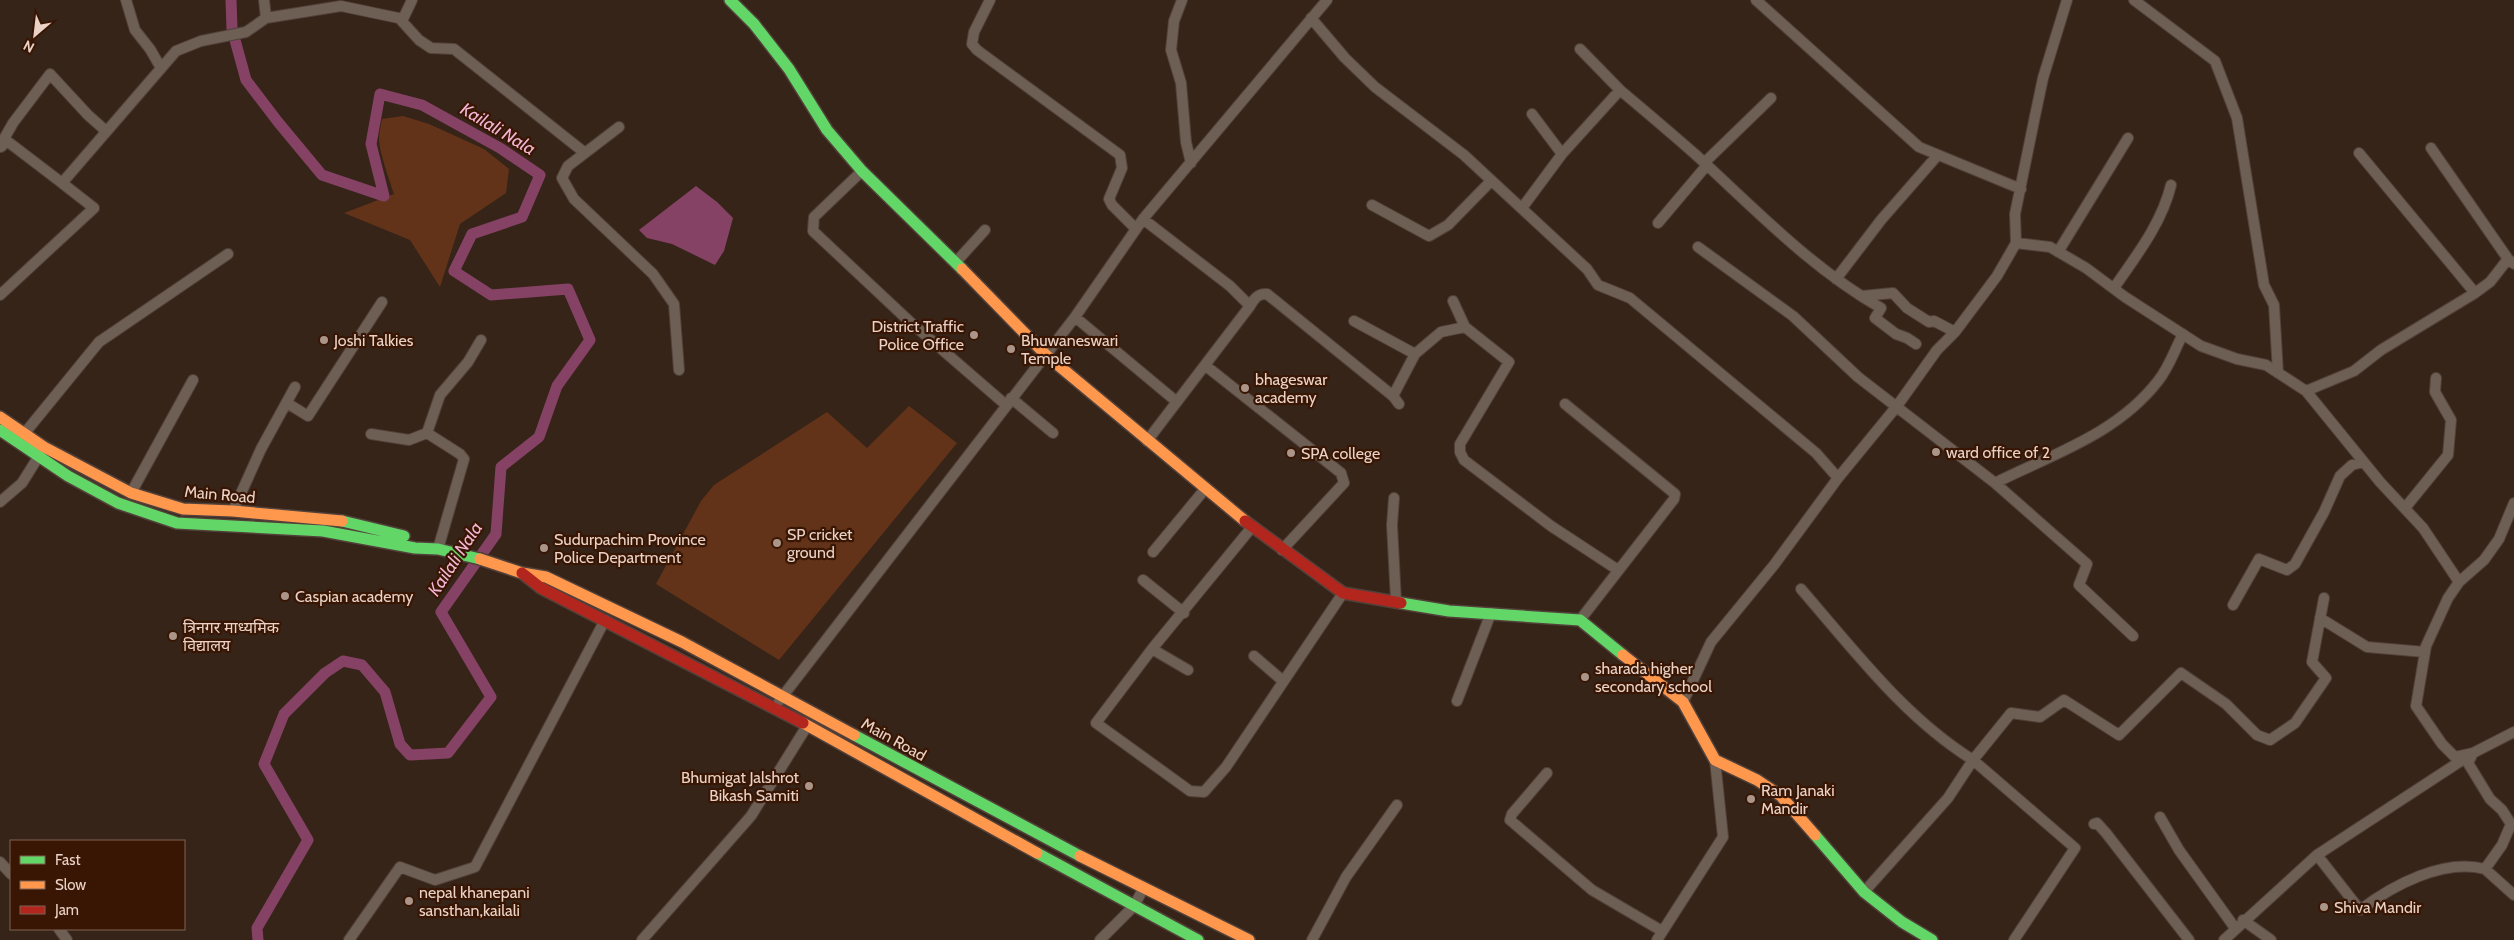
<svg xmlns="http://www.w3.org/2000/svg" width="2514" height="940" font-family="Cabin,'Noto Sans Devanagari',sans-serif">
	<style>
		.green { fill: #623318 }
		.water { fill: #854265 }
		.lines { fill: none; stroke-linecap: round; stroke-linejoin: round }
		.canal { stroke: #854265; stroke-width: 11 }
		.street-casing { stroke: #52413a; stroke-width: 12 }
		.fast-casing { stroke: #52413a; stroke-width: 14 }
		.slow-casing { stroke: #52413a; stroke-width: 14 }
		.jam-casing { stroke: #52413a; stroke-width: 14 }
		.street { stroke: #6e5f55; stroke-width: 10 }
		.fast { stroke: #63d668; stroke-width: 11 }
		.slow { stroke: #ff974d; stroke-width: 11 }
		.jam { stroke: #b3261e; stroke-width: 11 }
		.poi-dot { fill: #ab9589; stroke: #381603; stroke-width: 2 }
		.labels { text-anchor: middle; stroke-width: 4.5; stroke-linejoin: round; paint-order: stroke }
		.poi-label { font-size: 16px; fill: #ead2c6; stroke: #381603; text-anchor: start }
		.street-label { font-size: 16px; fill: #ead2c6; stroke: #381603 }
		.water-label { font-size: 18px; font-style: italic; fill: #f4b5d5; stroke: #381603 }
	</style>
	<rect width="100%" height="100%" fill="#362419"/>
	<path class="green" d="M403,116L429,124L484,149L509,169L506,193L460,224L440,287L410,240L344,213L394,194C390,182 379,151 379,139C379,132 381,125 382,119Z
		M909,406L957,443L779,660L656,584L701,501L714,485L827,412L867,448Z"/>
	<path class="water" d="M696,186L717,202L733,218L724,251L715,265L672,244L647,238L639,230Z"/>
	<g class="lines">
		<path class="canal" d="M231,0L232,29L246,80L278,122L322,175L384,196L371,144L380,94L422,105L500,148L540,175L522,217L472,234L454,271L491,295L568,289L590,340L557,386L539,437L501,467L496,534L441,612L491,697L448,753L410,755L400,744L385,692L362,665L343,661L325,673L284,714L264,764L308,840L257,928L258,940"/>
		<defs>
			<path id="street" d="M126,0L135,30L150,49L161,68
				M264,0L266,18
				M990,0L974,32L972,44L977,50L1120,155L1122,168L1109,199L1112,205L1136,229
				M1182,0L1174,21L1171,50L1181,83L1186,142L1191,163
				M1756,0L1919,147L2021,189
				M2134,0L2215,61L2237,118L2264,285L2274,305L2278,373
				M399,18L419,40L431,48L454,49L585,153L619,127
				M1311,18L1345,58L1375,87L1464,155L1587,269L1598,285L1630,298L1816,453L1838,478
				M1580,49L1620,90
				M1532,114L1562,154
				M0,146L13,123L50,74L88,115L106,131
				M1,147L7,141L62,183
				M2431,148L2508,259
				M585,153L568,166L562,178L574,199L653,274L674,304L679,370
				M2359,153L2475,293
				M1704,163L1771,98
				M862,171L814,217L813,231L909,321L1006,405
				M1372,205L1429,236L1448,225L1491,181
				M1522,208L1562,154L1620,90C1645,111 1671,133 1696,155C1755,209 1811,268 1881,308L1875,318L1896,334L1907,338L1916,344
				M1143,219L1230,286L1250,306L1147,441
				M1658,223L1707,165
				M2016,243L2050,247L2086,268L2125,297L2201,346L2237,359L2266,365L2306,391L2380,482L2423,528L2459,582L2448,598L2426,646L2416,706L2442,744L2455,757L2473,753
				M1698,247L1793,316L1858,377L1995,483L2087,564L2079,585L2133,636
				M2058,252L2128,138
				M956,262L985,230
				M1836,279L1881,220L1937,156
				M2114,288C2136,256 2162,223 2171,185
				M0,295L94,208L62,183L176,51L201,41L246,32L266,18L341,6L403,19L412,0
				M1862,296L1893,293L1907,308L1929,322L1934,321L1955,332
				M1453,301L1465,327L1509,362L1460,444V452L1464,460L1551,526L1618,570
				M1250,306C1254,299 1258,293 1267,294L1393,396L1415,354L1441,332L1465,327
				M1075,317L1177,402
				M1354,321L1415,354
				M1206,366L1341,473L1344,483L1282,550
				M2306,391L2354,371L2381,350L2475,293L2490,282L2508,259L2514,264
				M1393,396L1399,404
				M1011,398L1053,433
				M287,403L308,416L382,302
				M1565,404L1675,494L1674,499L1580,620
				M24,434L99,342L228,254
				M371,434L409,440L427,433
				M1995,483C2053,454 2117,434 2158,381C2169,368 2175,349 2183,334
				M131,493L193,380
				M1394,498L1392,525L1396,601
				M0,502L22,483L42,451
				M2405,508L2448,455L2451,420L2435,392L2436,378
				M233,511L261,449L295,387
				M1252,527L1152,649L1096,723L1190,791L1204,792L1226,767L1343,593
				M438,549L464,459L460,454L427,433L440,395L468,362L481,340
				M1153,552L1205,489
				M1143,580L1184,613
				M2459,582L2484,560L2499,539L2514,503
				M1801,589C1854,650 1904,717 1973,760L2075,848L2014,940
				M2233,605L2259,559L2287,570L2295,564L2324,512L2340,476L2352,465L2363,462
				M2320,618L2367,647L2425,652
				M1152,649L1188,670
				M1254,656L1283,681
				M779,701L1075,317L1143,219L1327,0
				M1457,701L1491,613
				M1683,702L1711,642L1774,565L1838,478L1897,406L1937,350L1955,332L1997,276L2016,243L2015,214L2035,116L2043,78L2067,0
				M2473,753L2468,763L2490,799L2502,810L2511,824L2502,845L2485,869L2514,895
				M1547,773L1512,814L1510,820L1592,890L1662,931
				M2160,817L2179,850L2235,928
				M2094,824L2097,823L2106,833L2189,940
				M2317,855L2360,910C2393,885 2444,858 2485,869
				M0,862L11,874
				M1864,892L1948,798L1973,760L2011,713L2040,717L2064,700L2119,735L2181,673L2226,704L2257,735L2270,740L2295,723L2326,678L2312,662L2324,598
				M2243,920L2271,940
				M59,929L67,940
				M349,940L400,867L435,880L475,867L605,620
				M642,940L751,816L807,726
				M1100,940L1134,906L1143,889
				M1312,940L1346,877L1397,805
				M1657,940L1723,837L1715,760
				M2224,940L2317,855L2473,753L2514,732"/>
			<path id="fast" d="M730,0L754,24L789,69L827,130L862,171L962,269
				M0,430L68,476L118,503L177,523L323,531L415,548L438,549L480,559
				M342,521L404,536
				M1401,603L1449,611L1580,620L1623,655
				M854,735L1080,856
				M1815,835L1864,892L1902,922L1932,940
				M1037,853L1198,940"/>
			<path id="slow" d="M962,269L1046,355L1245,521
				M0,417L44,447L131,493L183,509L233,511L342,521
				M480,559L522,573L546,577L682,642L854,735
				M1623,655L1683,702L1715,760L1757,780L1781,796L1815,835
				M803,723L1037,853
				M1080,856L1249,940"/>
			<path id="jam" d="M1245,521L1343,593L1401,603
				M522,573L541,588L803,723"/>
		</defs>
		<use href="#street" class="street-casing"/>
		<use href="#fast" class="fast-casing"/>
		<use href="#slow" class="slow-casing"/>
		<use href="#jam" class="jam-casing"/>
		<use href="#street" class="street"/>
		<use href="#fast" class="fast"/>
		<use href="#slow" class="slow"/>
		<use href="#jam" class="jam"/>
	</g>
	<g class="poi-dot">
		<circle cx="974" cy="335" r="5"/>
		<circle cx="324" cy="340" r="5"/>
		<circle cx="1011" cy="349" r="5"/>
		<circle cx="1245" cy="388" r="5"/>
		<circle cx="1936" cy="452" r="5"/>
		<circle cx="1291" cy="453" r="5"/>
		<circle cx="777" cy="543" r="5"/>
		<circle cx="544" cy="548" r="5"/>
		<circle cx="285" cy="596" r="5"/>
		<circle cx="173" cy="636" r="5"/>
		<circle cx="1585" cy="677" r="5"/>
		<circle cx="809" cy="786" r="5"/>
		<circle cx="1751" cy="799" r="5"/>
		<circle cx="409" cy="901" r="5"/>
		<circle cx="2324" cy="907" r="5"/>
	</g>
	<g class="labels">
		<g class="poi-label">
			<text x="964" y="332" text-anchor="end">District Traffic<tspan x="964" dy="18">Police Office</tspan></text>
			<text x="334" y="346">Joshi Talkies</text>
			<text x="1021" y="346">Bhuwaneswari<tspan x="1021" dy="18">Temple</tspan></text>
			<text x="1255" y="385">bhageswar<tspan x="1255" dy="18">academy</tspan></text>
			<text x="1946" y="458">ward office of 2</text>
			<text x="1301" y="459">SPA college</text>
			<text x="787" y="540">SP cricket<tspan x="787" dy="18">ground</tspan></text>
			<text x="554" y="545">Sudurpachim Province<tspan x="554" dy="18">Police Department</tspan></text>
			<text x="295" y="602">Caspian academy</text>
			<text x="183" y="633">त्रिनगर माध्यमिक<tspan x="183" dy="18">विद्यालय</tspan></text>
			<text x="1595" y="674">sharada higher<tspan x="1595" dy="18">secondary school</tspan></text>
			<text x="799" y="783" text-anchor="end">Bhumigat Jalshrot<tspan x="799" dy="18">Bikash Samiti</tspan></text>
			<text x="1761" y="796">Ram Janaki<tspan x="1761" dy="18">Mandir</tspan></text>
			<text x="419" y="898">nepal khanepani<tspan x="419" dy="18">sansthan,kailali</tspan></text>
			<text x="2334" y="913">Shiva Mandir</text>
		</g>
		<g class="street-label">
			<text transform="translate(220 494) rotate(5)" y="6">Main Road</text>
			<text transform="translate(894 739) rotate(29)" y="6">Main Road</text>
		</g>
		<g class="water-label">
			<text transform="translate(498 129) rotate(31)" y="6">Kailali Nala</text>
			<text transform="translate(455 559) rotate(-57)" y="6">Kailali Nala</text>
		</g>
	</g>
	<rect x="10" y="840" width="175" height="90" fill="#381603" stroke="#7f6151"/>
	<rect x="20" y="856" width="25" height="8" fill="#63d668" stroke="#7f6151"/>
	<text x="55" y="865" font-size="15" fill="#ead2c6">Fast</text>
	<rect x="20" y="881" width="25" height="8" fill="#ff974d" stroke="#7f6151"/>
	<text x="55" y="890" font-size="15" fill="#ead2c6">Slow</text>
	<rect x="20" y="906" width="25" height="8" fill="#b3261e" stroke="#7f6151"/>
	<text x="55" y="915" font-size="15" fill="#ead2c6">Jam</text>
	<g transform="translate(35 35) rotate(208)" stroke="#381603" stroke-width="4" paint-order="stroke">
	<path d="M0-4L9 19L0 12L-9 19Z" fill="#ead2c6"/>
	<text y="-8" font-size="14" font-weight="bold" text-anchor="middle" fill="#ead2c6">N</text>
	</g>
</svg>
